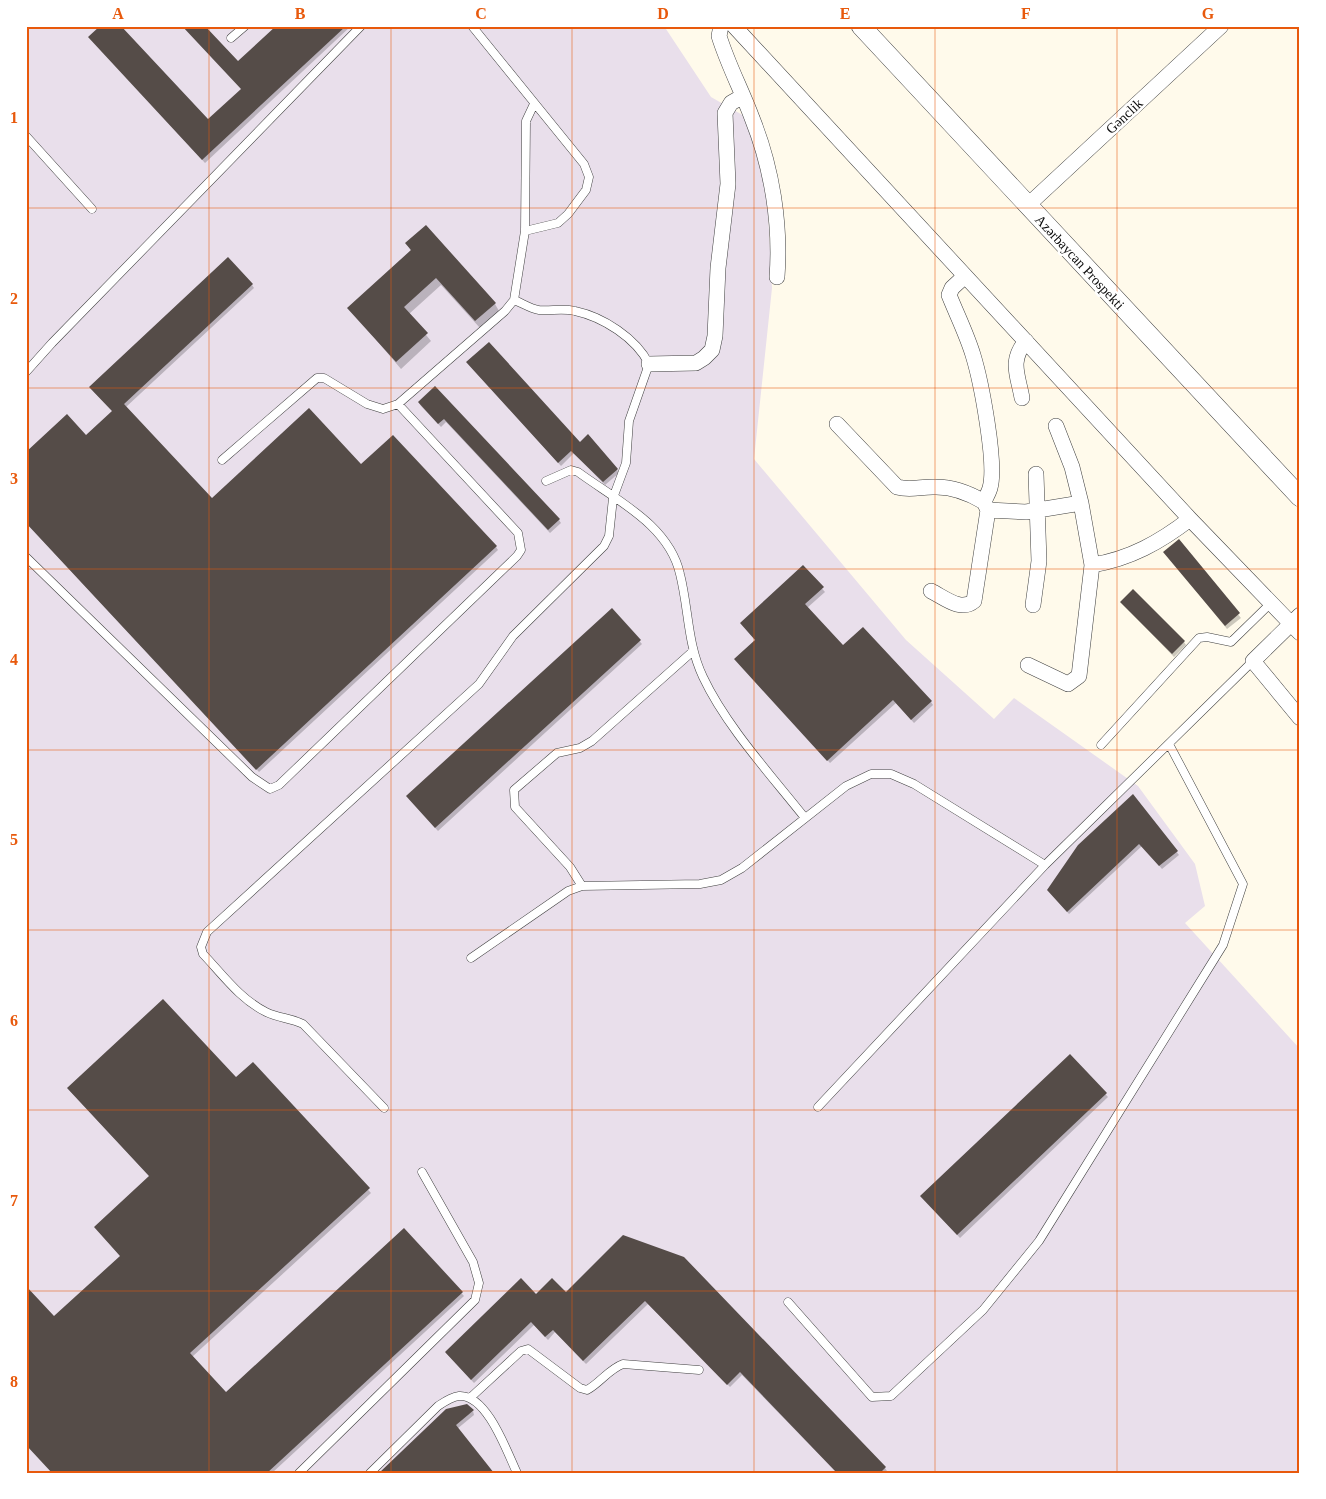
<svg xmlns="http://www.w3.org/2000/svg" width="1326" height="1499" font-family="Georgia,serif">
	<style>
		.industrial { fill: #e9dfeb }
		.shadow { fill: #0003 }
		.building { fill: #554c48 }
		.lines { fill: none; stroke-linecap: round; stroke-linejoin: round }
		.service-casing { stroke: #3f3f3f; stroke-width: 9 }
		.minor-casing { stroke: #3f3f3f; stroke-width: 16 }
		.tertiary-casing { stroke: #3f3f3f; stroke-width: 20 }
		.service { stroke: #fff; stroke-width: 8 }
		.minor { stroke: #fff; stroke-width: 15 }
		.tertiary { stroke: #fff; stroke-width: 19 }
		.grid { fill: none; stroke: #e8590c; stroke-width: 1; stroke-opacity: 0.55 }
		.labels { text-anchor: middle; stroke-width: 5; stroke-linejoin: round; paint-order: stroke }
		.street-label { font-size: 14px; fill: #0c0c0c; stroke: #fff }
		.neatline { fill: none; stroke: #e8590c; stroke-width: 2 }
		.grid-label { font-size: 16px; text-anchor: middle; font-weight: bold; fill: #e8590c }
	</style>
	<rect width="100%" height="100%" fill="#fffaeb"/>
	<path class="industrial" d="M29,26H664L711,97L746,117L767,193L772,288L754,459L906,640L994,719L1014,698L1138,786L1195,864L1205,906L1185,923L1300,1049V1473H26V29Z"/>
	<path class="shadow" d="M277,26H351L205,163L90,37L208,121L242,90L238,63Z
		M407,244L495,304L499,311L480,328L441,285L409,314L431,341L401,369L349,308L411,251Z
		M252,285L254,288L126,407L212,500L361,466L496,547L498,550L259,772L26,523L86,437L113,412L93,391Z
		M470,366L617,470L619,473L605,485L574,453L561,466Z
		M435,388L559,520L561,523L550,533L446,422L441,427L421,406L419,403Z
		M1178,541L1241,618L1227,629L1167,555Z
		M803,567L825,592L807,608L843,647L931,702L933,705L914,723L896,703L830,763L736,660L756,641L741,623Z
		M1121,602L1184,642L1186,645L1174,657Z
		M612,610L642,644L438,831L409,799Z
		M1133,796L1179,855L1162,869L1142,846L1069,914L1048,890Z
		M1070,1056L1108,1097L960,1238L921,1196Z
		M253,1063L371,1193L192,1357L226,1394L404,1230L464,1296L272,1473H52L54,1318L121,1257L95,1227L150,1177L70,1091L236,1079Z
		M683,1258L885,1468L887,1471L886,1473H837L742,1375L730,1387L648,1304L586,1364L555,1332L548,1340L534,1325L474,1383L446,1353L536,1295L566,1293Z
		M473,1411L474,1415L457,1429L381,1473Z"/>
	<path class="building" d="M100,26H121L208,119L241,89L182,26H205L238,61L276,26H346L202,160L88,37Z
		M426,225L496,303L475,321L436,278L404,307L428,333L396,362L347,308L411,250L405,243Z
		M228,257L253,284L124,404L212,498L309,408L361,464L393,435L497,546L256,770L26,523V452L67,414L86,435L112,411L89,387Z
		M489,342L580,442L588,434L618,469L603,482L571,451L558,463L466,362Z
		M435,386L560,519L548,530L444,419L438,424L418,402Z
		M1179,539L1240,613L1225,626L1163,552Z
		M803,565L824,587L805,604L843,645L863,627L932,701L911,720L893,700L827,761L734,659L755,640L740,623Z
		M1133,589L1185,641L1172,654L1120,602Z
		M612,608L641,640L435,828L406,796Z
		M1133,794L1178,851L1159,866L1139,844L1067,912L1047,890L1078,845Z
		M163,999L236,1077L253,1062L370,1188L190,1353L226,1392L404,1228L463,1292L267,1473H52L26,1445V1286L54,1316L120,1256L94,1227L149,1176L67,1088Z
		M1070,1054L1107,1093L957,1235L920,1196Z
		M623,1235L684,1257L886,1467L880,1473H837L740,1372L727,1385L645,1301L583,1361L553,1330L545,1337L531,1322L471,1380L445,1352L521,1278L536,1294L552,1278L566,1292Z
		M467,1404L474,1410L456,1425L494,1473H379L446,1409Z"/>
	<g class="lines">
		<defs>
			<path id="service" d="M472,26L584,164L589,177L586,190L568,214L558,223L525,231L526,121L534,104
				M231,38L245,26
				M26,136L92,209
				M26,372L52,343L361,26
				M222,460L317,378H324L367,404L383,409L398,404L505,311L514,300L525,231
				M546,481L571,470L578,472C616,500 669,525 680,574C689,610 687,643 703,677C726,726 771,775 805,818
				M26,557L252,777L270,789L279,785L517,556L521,550L518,533L398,404
				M1101,745L1199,638L1207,637L1231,642L1271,603
				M582,886L570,867L515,807L514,790L557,753L580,748L592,741L692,652
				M471,958L568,891L582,886L700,884L721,880L742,868L846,786L871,774H891L914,784L1045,865
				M818,1107L1045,865L1253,661
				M384,1108L303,1024C291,1018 278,1018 266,1012C240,999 223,975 203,954L201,947L207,932L479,684L513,636L604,546L609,536L613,498L626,463L629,421L649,364C636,338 603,317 575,311C563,308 551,311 539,310C531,309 522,303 514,300
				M788,1302L872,1397L891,1396L983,1310L1039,1241L1223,945L1243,884L1169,744
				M470,1398L521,1351L528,1349L580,1388L587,1390C600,1383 609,1369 623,1364L699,1370
				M299,1473L475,1300L479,1283L473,1262L422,1172
				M370,1473L438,1406C444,1402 451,1397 459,1396C487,1394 507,1452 517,1473"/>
			<path id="minor" d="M721,26L719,36C728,65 742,91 752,118C772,168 781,224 777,277
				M734,26L1190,519L1300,633
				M1027,206L1221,26
				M965,276L952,288L949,295C957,315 967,335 973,355C981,381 997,464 990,488C989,492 986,497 984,502L988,510L1026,512L1081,503L1092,565C1130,559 1160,542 1190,519
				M649,364L696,363L704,358L712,350L715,336L718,268L728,184L725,113L731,103L743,96
				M1022,398C1018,375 1009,361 1026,341
				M837,424L897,487C911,491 922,486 936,487C953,487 969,493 984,502
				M1056,426L1072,467L1081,503
				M931,591C945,598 961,612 974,601L988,510
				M1033,605L1039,561L1036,474
				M1300,615L1253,661L1300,718
				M1028,665L1068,684L1079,676L1092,565"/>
			<path id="tertiary" d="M861,26L1300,497"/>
		</defs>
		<use href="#service" class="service-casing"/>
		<use href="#minor" class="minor-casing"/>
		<use href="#tertiary" class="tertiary-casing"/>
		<use href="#service" class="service"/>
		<use href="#minor" class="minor"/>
		<use href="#tertiary" class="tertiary"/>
	</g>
	<path class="grid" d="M209,26V1473M391,26V1473M572,26V1473M754,26V1473M935,26V1473M1117,26V1473M26,208H1300M26,388H1300M26,569H1300M26,750H1300M26,930H1300M26,1110H1300M26,1291H1300"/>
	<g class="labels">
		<g class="street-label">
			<text transform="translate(1124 116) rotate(-43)" y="5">Gənclik</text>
			<text transform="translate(1080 262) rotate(47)" y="5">Azərbaycan Prospekti</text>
		</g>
	</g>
	<rect width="1326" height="1499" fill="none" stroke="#ffffff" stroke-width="55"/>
	<rect x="28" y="28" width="1270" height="1444" class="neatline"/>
	<g class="grid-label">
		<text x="118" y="19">A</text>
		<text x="300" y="19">B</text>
		<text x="481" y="19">C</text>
		<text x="663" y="19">D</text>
		<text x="845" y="19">E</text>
		<text x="1026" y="19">F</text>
		<text x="1208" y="19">G</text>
		<text x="14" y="123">1</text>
		<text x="14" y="304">2</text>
		<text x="14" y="484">3</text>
		<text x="14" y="665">4</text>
		<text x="14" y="845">5</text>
		<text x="14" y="1026">6</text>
		<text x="14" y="1206">7</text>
		<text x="14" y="1387">8</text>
	</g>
</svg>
